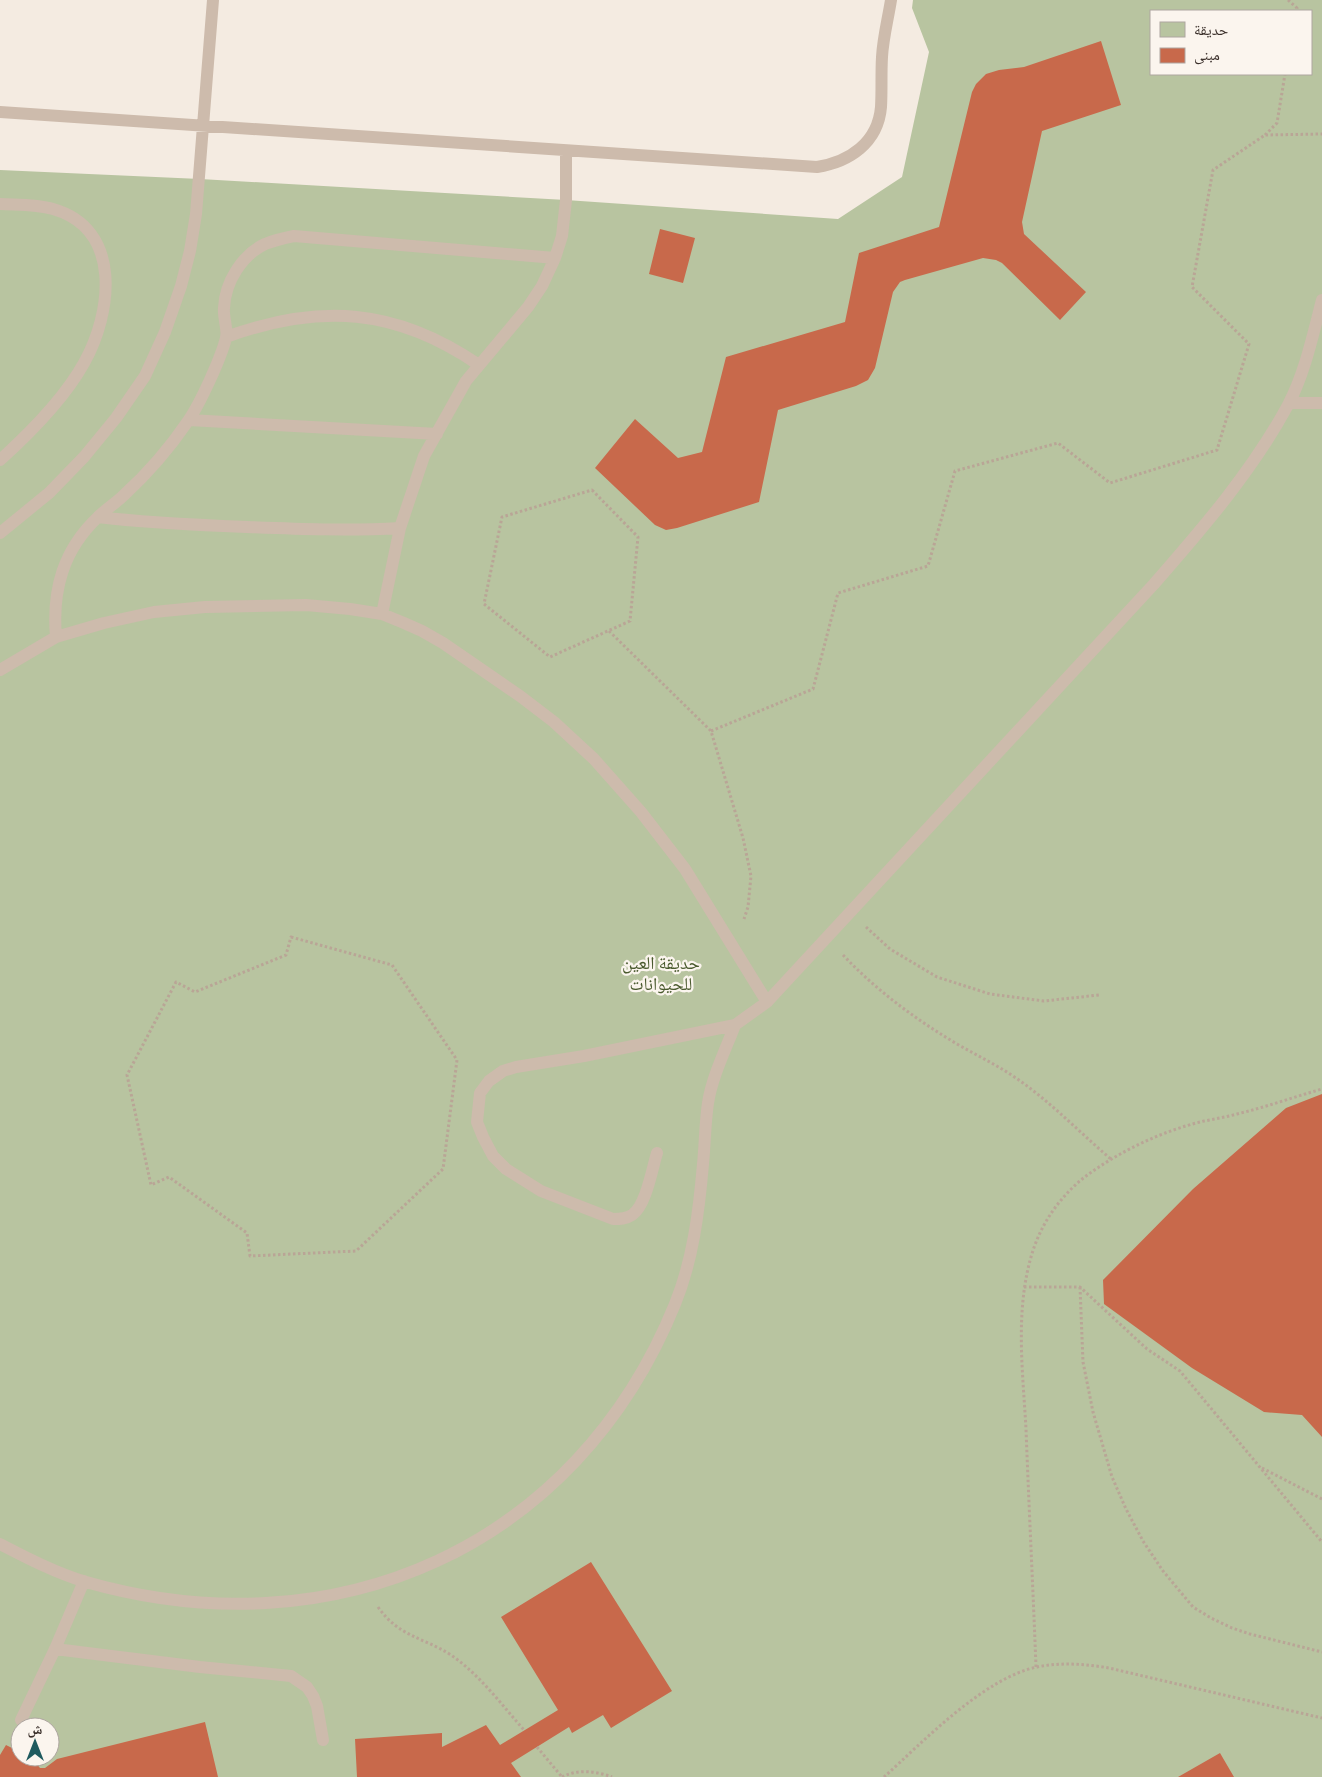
<svg xmlns="http://www.w3.org/2000/svg" width="1322" height="1777" font-family="'Exo 2','Noto Naskh Arabic',sans-serif">
	<style>
		.green { fill: #b8c4a0; fill-rule: evenodd }
		.building { fill: #c8694b }
		.lines { fill: none; stroke-linecap: round; stroke-linejoin: round }
		.path { stroke: #b9a596; stroke-width: 3; stroke-dasharray: 2.5 2.5; stroke-linecap: butt }
		.service { stroke: #cdbbac; stroke-width: 12 }
		.labels { text-anchor: middle; stroke-width: 4.5; stroke-linejoin: round; paint-order: stroke }
		.park-label { font-size: 18px; fill: #4a5a2e; stroke: #fbf5ee }
	</style>
	<rect width="100%" height="100%" fill="#f4ebe1"/>
	<path class="green" d="M913,0H1322V1777H0V170L200,179L566,200L838,219L902,177L929,52L912,8ZM1151,11H1311V74H1151ZM20,1727H50V1757H20Z"/>
	<path class="building" d="M1101,41L1121,105L1042,131L1022,222L1024,234L1086,292L1060,320L1002,263L996,260L983,258L905,280L900,282L893,292L875,368L868,380L856,386L778,410L759,502L677,528L666,530L655,525L595,468L635,419L678,458L702,452L726,357L845,322L859,253L939,227L972,92L976,84L986,74L999,70L1024,67Z
		M660,229L695,238L683,283L649,274Z
		M1322,1094V1437L1302,1415L1264,1412L1192,1368L1104,1304L1103,1280L1193,1189L1286,1108Z
		M591,1562L672,1691L611,1728L603,1715L572,1733L569,1727L511,1763L521,1777H357L355,1739L442,1733V1747L486,1725L500,1745L558,1710L501,1617Z
		M205,1722L218,1777H0V1755L6,1745L20,1752V1757H31L40,1768H45L57,1759Z
		M1220,1753L1234,1777H1178Z"/>
	<g class="lines">
		<path class="path" d="M1288,0L1297,8L1296,11
			M1265,135L1277,123L1285,74
			M592,490L638,537L630,621L550,657L484,604L502,517Z
			M609,631L711,731L743,838L751,876L748,907L744,919
			M711,731L813,689L838,593L928,566L955,471L1058,443L1110,483L1217,450L1249,344L1192,287L1213,170L1265,135L1322,134
			M866,927L890,949L937,977L990,994L1044,1001L1099,995
			M291,937L392,965L457,1060L443,1169L356,1251L250,1256L247,1233L169,1177L151,1185L127,1075L176,982L195,992L286,955Z
			M843,955C876,990 915,1019 957,1044C976,1055 995,1064 1013,1076C1049,1100 1079,1132 1112,1160
			M1024,1287H1080L1147,1349L1180,1371L1322,1542
			M1080,1287L1083,1362L1093,1412L1112,1477L1126,1509L1143,1541L1163,1571L1193,1607L1211,1618L1232,1628L1250,1634L1322,1652
			M1262,1468L1322,1499
			M378,1607C399,1637 423,1637 451,1655C480,1675 501,1704 524,1730
			M1036,1667C1033,1588 1029,1509 1026,1429C1023,1373 1015,1313 1031,1257C1040,1225 1059,1197 1086,1176C1120,1151 1162,1131 1204,1121C1215,1119 1226,1117 1237,1114C1266,1107 1294,1097 1322,1089
			M537,1747L562,1777
			M562,1777C577,1769 596,1771 612,1777
			M884,1777C924,1741 984,1678 1037,1667C1061,1662 1086,1664 1109,1668L1322,1718"/>
		<path class="service" d="M0,112L817,167C849,162 878,143 881,107C882,90 881,74 882,57C883,38 888,19 891,0
			M0,204C17,205 36,204 53,209C123,229 112,313 84,363C64,399 30,433 0,460
			M226,337C320,303 396,308 479,365
			M1289,403H1322
			M189,420L437,434
			M98,517C147,523 197,525 247,527C298,529 349,531 400,528
			M0,533L49,493L84,457L116,418L145,376L165,332L181,286L190,251L196,214L213,0
			M382,614L400,528L424,456L466,381L528,307L542,286L555,258L562,236L566,200V151
			M56,637C52,590 63,550 98,517C106,509 116,503 124,495C147,474 171,446 188,421C200,404 221,358 226,338C228,329 223,317 224,308C225,282 242,255 265,244C275,240 284,238 294,236L555,258
			M0,670L56,637L104,623L154,612L205,607L306,605L350,609L382,614L404,623L422,631L443,643L520,696L554,722L594,759L641,812L685,869L767,1002
			M657,1153C652,1169 646,1206 632,1215C626,1219 620,1219 613,1219L541,1191L506,1169L493,1156L483,1137L477,1122L480,1093L489,1081L503,1071L516,1067L584,1056L735,1025L767,1002L1154,584C1203,528 1253,470 1288,405C1305,373 1313,334 1322,300
			M0,1544C27,1558 56,1573 86,1582C335,1653 576,1548 675,1304C693,1260 699,1211 703,1164C705,1144 705,1123 708,1103C712,1077 725,1051 735,1025
			M55,1649L200,1667L291,1676L307,1687L313,1696L317,1706L323,1740
			M21,1720L55,1649L84,1581"/>
	</g>
	<g class="labels">
		<g class="park-label">
			<text x="661" y="969">حديقة العين<tspan x="661" dy="21">للحيوانات</tspan></text>
		</g>
	</g>
	<rect x="1150" y="10" width="162" height="65" fill="#fbf5ee" stroke="#aea6a0"/>
	<rect x="1160" y="22" width="25" height="15" fill="#b8c4a0" stroke="#aea6a0"/>
	<text x="1194" y="35" font-size="15" fill="#3b302b">حديقة</text>
	<rect x="1160" y="48" width="25" height="15" fill="#c8694b" stroke="#aea6a0"/>
	<text x="1194" y="60" font-size="15" fill="#3b302b">مبنى</text>
	<g transform="translate(35 1742)"><circle r="24" fill="#fbf5ee" stroke="#aea6a0"/>
	<path d="M0-4L9 19L0 12L-9 19Z" fill="#1f5a5e"/>
	<text y="-8" font-size="14" font-weight="bold" text-anchor="middle" fill="#3b302b">ش</text>
	</g>
</svg>
